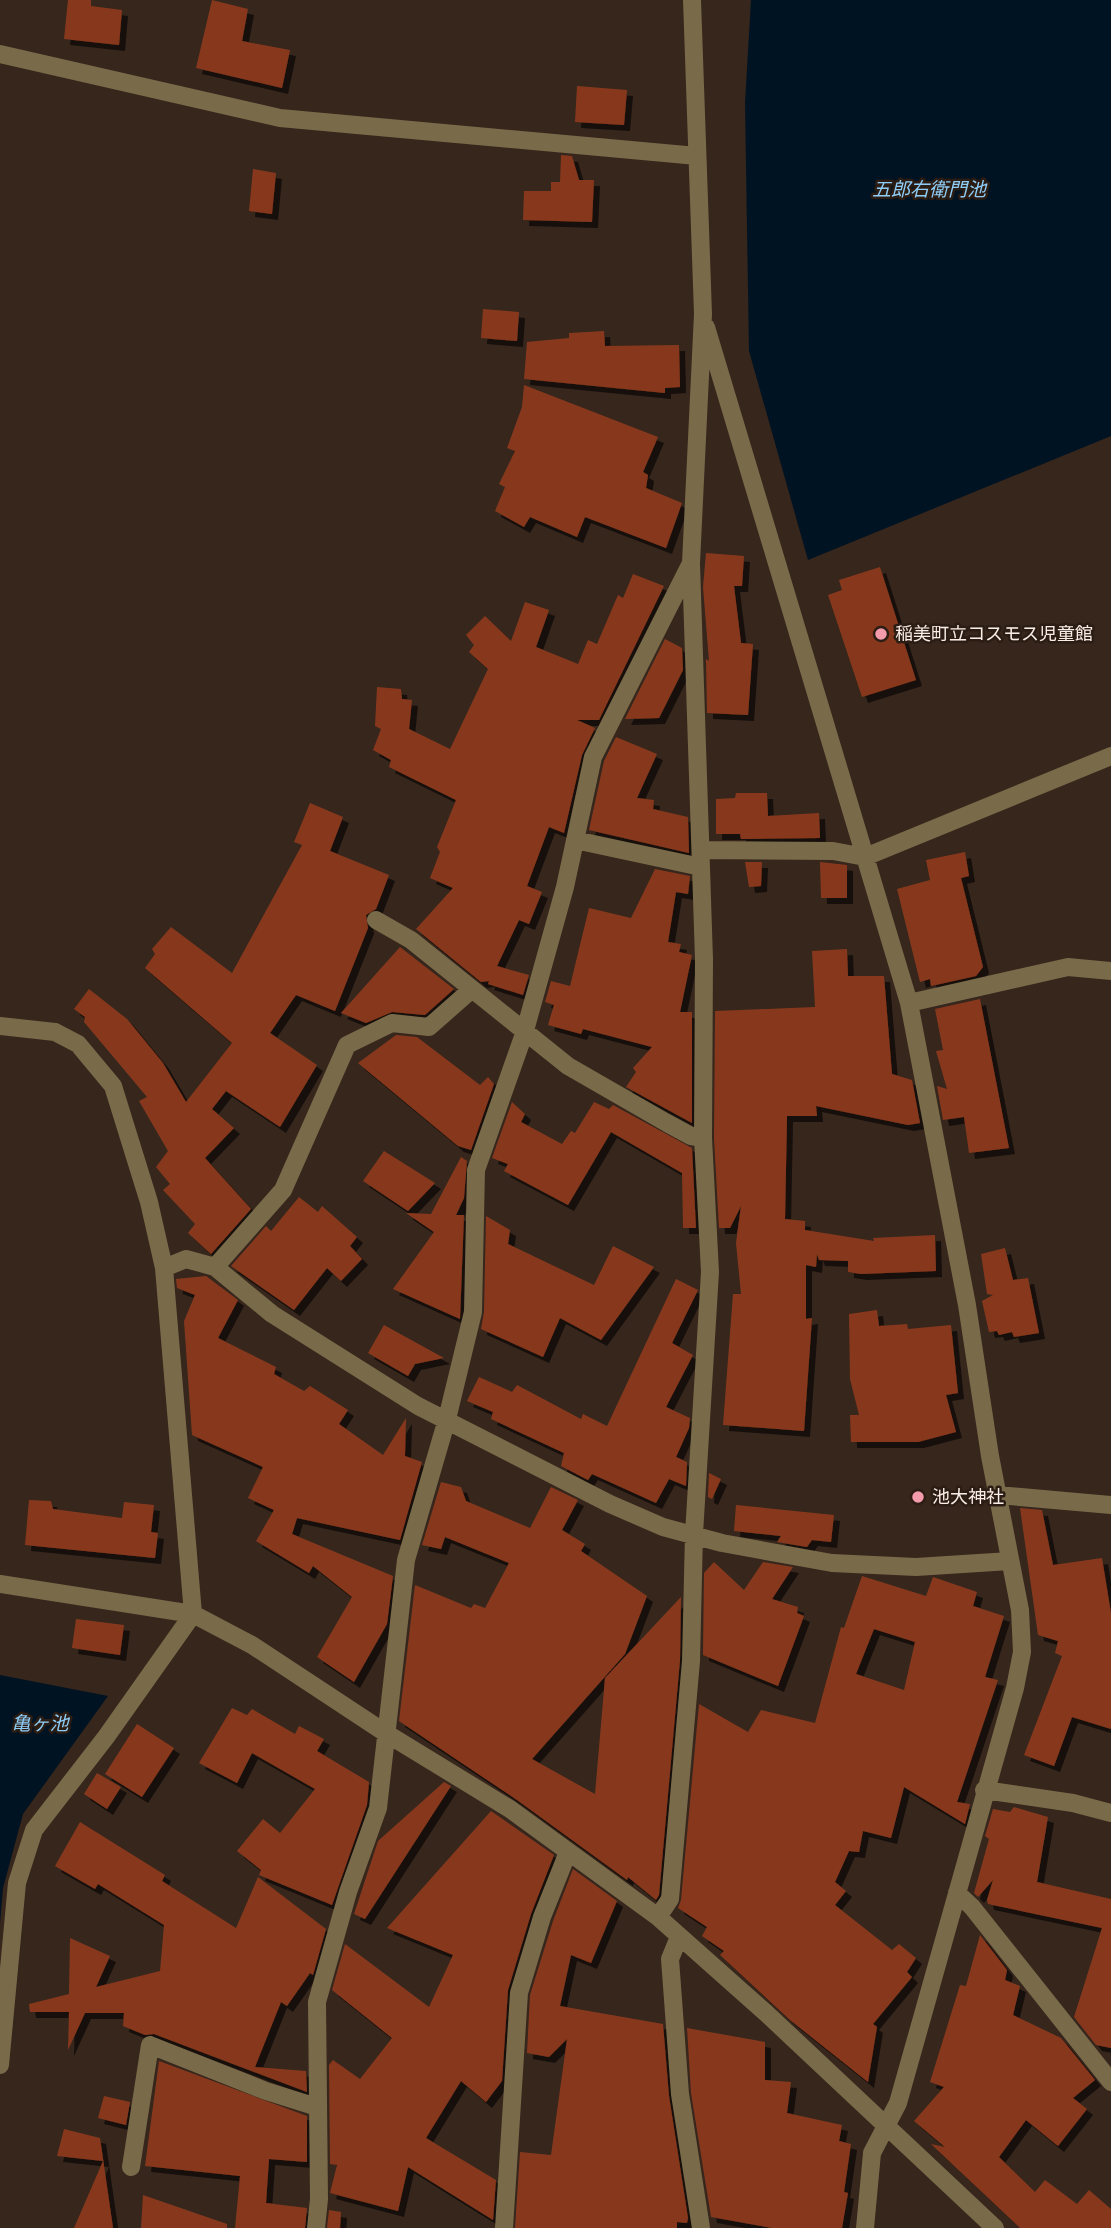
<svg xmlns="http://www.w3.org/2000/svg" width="1111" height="2228" font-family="'Varela Round','Noto Sans JP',sans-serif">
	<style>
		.water { fill: #001323 }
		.building { fill: #87391d; fill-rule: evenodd; filter: url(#shadow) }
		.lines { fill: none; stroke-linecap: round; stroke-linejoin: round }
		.minor { stroke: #796a49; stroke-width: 18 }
		.poi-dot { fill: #f39aab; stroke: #2b1d13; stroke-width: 2.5 }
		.labels { text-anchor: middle; stroke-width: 5; stroke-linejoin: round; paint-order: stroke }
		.poi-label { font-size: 18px; fill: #f9eee7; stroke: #2b1d13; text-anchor: start }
		.water-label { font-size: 19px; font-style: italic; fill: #8ecdf7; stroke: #2b1d13 }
	</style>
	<defs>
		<filter id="shadow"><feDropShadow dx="6" dy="6" stdDeviation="0" flood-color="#0009"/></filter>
	</defs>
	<rect width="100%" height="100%" fill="#36261c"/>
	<path class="water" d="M751,0H1111V436L808,560L749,351L745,103Z
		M0,1675L108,1696L23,1814L3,1888L0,1924Z"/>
	<path class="building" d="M68,0H91V6L122,10L119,45L64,39Z
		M212,0L248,9L242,41L290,50L282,88L196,68Z
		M577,86L627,90L624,125L575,122Z
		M561,155L572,156L579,180H594L592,222L523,220L524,191H551V182H560Z
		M253,169L276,173L272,214L249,211Z
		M483,309L519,312L517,341L481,338Z
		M604,331L605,346L679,345L680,387L665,388V393L524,379L527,342L569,338V333Z
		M524,385L658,437L643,472L648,475L646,488L682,503L666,548L585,517L577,537L530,517L524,527L495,511L505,487L499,484L515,451L507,448L522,407Z
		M706,553L744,556L742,586H734L741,643L753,644L748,715L707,713L706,659L709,661L703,587Z
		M880,567L916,680L862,697L828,595L842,590L839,580Z
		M633,574L664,586L599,720H577L595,728L582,755L564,833L549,827L527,886L542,892L529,924L519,920L497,966L529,975L523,995L488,984L489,981L481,982L416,929L453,888L430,878L440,852L437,847L456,800L389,767L391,760L373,750L381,729L375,726L377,687L401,689L402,699L412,700L409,729L450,749L488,669L469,652L474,645L466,635L485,616L511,641L525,602L549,610L536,647L578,664L588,640L597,644L618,595L623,598Z
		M665,639L682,648L683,670L659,718L625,719Z
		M616,737L657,754L637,798L654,800L653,809L688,817L689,853L589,830L604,761Z
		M736,793H767L768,816L819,813L820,838L741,839L740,834H716V799L735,798Z
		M310,803L343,817L330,851L389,875L376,909L366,915L368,928L335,1011L296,995L270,1033L317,1065L280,1127L226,1091L212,1109L234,1128L205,1158L251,1209L211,1254L188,1233L195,1224L163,1190L170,1184L156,1167L168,1151L139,1101L147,1097L84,1022L85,1017L74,1009L89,989L127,1019L163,1063L186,1102L232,1043L145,968L155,954L152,949L171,927L232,973L302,845L294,842Z
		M965,852L969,876L961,878L983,967L976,976L931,986L930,979L920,982L897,889L930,880L926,860Z
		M745,862H762L761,886L749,887Z
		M820,862L847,865V898H821Z
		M655,869L690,876L688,894L676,892L668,942L681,944L679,952L692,955L680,1012H692V1123L626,1087L636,1072L633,1068L652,1047L583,1029L581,1034L548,1025L554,1005L545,1002L551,981L570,986L589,908L631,918Z
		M400,947L454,989L425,1015L392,1012L366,1023L341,1013Z
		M847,949L848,976H884L892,1074L912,1080L920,1123L908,1125L816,1106L817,1116H787L785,1219L805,1221V1230L874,1241L873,1238L935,1235L936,1271L861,1274L848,1272V1261L819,1260L817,1254L816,1267L806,1265V1319L812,1318L804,1431L723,1425L733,1294H741L736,1243L741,1206L730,1228H719L714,1138L715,1011L815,1007L812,951Z
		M980,999L1009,1148L969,1153L964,1117L943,1120L937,1086L947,1089L936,1051L943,1050L935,1009Z
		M396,1035L417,1037L480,1085L488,1077L494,1084L471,1150L458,1146L358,1063Z
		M512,1102L525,1114L521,1122L562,1144L571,1131L575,1133L594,1102L609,1109L613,1105L692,1148L696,1228H683L682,1173L611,1132L568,1205L504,1171L508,1164L492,1158Z
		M384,1151L435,1183L408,1211L363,1181Z
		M461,1157L467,1161L464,1198L456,1215H464L460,1319L393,1289L434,1232L406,1213L431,1214Z
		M299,1197L318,1212L322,1206L357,1237L350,1246L362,1259L341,1281L327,1268L294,1310L231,1266L266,1226L271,1231Z
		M486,1216L510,1230L508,1244L594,1285L613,1246L654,1267L601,1340L560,1318L543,1357L481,1329L484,1312Z
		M1005,1248L1013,1280L1028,1278L1039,1333L1014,1337L1012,1332L999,1335L997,1331L989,1332L982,1301L993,1295L987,1294L981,1254Z
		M206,1276L238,1300L218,1338L276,1367L274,1374L304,1391L310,1386L348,1410L339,1424L383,1455L406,1418L405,1456L422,1462L400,1540L297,1518L292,1534L393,1576L387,1624L354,1682L317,1657L352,1597L313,1566L309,1573L256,1541L274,1510L248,1498L263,1467L192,1435L184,1321L195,1295L177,1288L176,1279Z
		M676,1279L698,1290L672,1343L693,1355L666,1407L690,1418L689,1428L676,1457L687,1462L686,1486L669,1479L656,1503L592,1474L588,1480L561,1466L564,1453L491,1419L493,1412L467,1401L479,1377L512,1392L517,1385L581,1419L583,1414L607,1426Z
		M877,1310L879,1326L907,1324L908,1329L951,1325L958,1393L946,1395L956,1432L918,1442H851L850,1415H859L850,1379L849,1314Z
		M384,1325L444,1358L415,1364L408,1376L368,1353Z
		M709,1473L721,1479L712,1499L708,1497Z
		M441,1482L461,1487L466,1501L530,1528L551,1487L578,1500L562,1530L585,1544L581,1551L647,1596L625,1654L532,1759L595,1794L605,1678L681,1597L680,1660L659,1895L656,1900L628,1877L627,1880L517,1800L399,1721L415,1585L471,1608L474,1604L485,1608L509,1563L445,1537L441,1549L422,1545Z
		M29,1500L51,1501L53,1509L122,1518L124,1502L154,1505L151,1532L158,1533L155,1558L25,1545Z
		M736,1505L834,1515L831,1542L812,1540L807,1547L777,1542L781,1536L734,1531Z
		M1020,1508L1042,1510L1053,1565L1102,1558L1111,1613V1729L1072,1717L1054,1766L1024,1755L1062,1656L1055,1653L1058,1641L1038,1635Z
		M714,1562L744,1590L763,1562L793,1567L772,1599L798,1607L797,1613L804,1616L778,1686L703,1655L704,1573Z
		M862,1576L926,1596L933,1577L977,1592L973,1606L1004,1616L985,1677L998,1680L957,1802L970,1804L965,1824L904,1787L891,1838L863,1831L859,1852L849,1851L835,1882L846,1891L835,1905L892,1950L899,1944L916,1958L907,1972L912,1977L873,2024L877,2027L868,2082L790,2020L720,1955L724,1951L702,1936L707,1927L678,1908L681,1900L699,1704L748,1732L761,1710L815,1723L841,1627L844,1628ZM874,1629L915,1642L904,1690L856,1674Z
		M76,1619L124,1625L120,1655L72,1648Z
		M232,1708L247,1715L252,1709L295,1734L299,1726L324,1739L317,1751L369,1782L367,1805L332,1905L259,1875L261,1870L237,1851L263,1819L280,1833L315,1789L252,1753L237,1783L199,1763Z
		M137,1724L174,1748L142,1797L105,1774Z
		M97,1773L121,1787L107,1809L84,1794Z
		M444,1782L451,1786L365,1919L354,1914L378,1841Z
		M1014,1807L1048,1817L1037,1882L1111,1899V2048L1096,2045L1074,2017L1102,1928L988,1904L987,1900L993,1880L978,1897L974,1893L989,1839L985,1836L993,1809L1010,1812Z
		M491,1811L554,1855L531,1914L508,1990L502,2081L486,2102L461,2081L426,2138L496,2180L493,2220L408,2167L398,2211L330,2193L337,2165L330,2164L329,2065L333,2060L360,2079L392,2038L332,1990L345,1944L429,2007L453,1955L387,1928Z
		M80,1822L165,1875L162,1881L236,1928L258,1877L326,1929L313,1975L310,1973L287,2006L281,2002L255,2067L306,2071L307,2092L154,2034L145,2035L123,2026L124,2013H85L68,2050L69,2012H30L29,2004L69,1994L70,1938L110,1956L96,1987L160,1971L164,1925L98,1884L95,1889L55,1866Z
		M573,1869L617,1901L591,1963L571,1955L560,2006L663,2024L669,2096L688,2218L687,2223L677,2222V2228H515L520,2152L551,2155L567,2039L549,2057L527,2053L530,1995L553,1921Z
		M980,1935L1007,1970L1005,1980L1020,1986L1013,2015L1061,2038L1095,2080L1073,2098L1087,2109L1058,2146L1026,2120L999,2157L1035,2192L1045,2180L1077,2204L1089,2190L1111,2209V2228H1020L931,2144L945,2147L914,2121L944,2087L930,2082L960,1985L966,1986Z
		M687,2028L765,2042V2080L791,2082L787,2113L842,2125L839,2141L851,2144L844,2192L848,2193L842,2228H772L711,2217L691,2093Z
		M159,2061L307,2116V2162L269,2159L266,2203L307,2208L305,2228H235L240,2176L145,2166Z
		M104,2096L130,2102L126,2125L98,2118Z
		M64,2129L100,2138L113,2228H74L103,2161L57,2156Z
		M143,2195L227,2224V2228H141Z
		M329,2210L341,2212L340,2228H327Z"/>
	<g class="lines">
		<path class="minor" d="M0,54L280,118L697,156
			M706,327L909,1003L967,1305L990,1456L1020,1610L1022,1652L1015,1688L898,2103L872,2153L865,2228
			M575,840L701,867
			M701,850L833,851L865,857L1111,756
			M376,920L411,940L568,1066L667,1123L691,1136L703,1138
			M909,1003L1068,967L1111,971
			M0,1026L55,1032L78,1044L113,1086L149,1202L164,1268L193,1614L106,1737L34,1830L17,1883L0,2065
			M215,1267L283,1190L347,1045L392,1023L429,1027L471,990
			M164,1268L186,1259L215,1267L272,1314L418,1406L610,1504L663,1527L722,1543L832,1563L916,1567L1010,1561
			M998,1495L1111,1505
			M0,1584L193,1614L252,1645L384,1732L510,1809L658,1917L766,2013L995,2228
			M984,1790L1073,1803L1111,1813
			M957,1893L972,1907L1111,2082
			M658,1917L670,1899L691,1661L694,1534L710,1272L703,1138L704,959L691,564
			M679,1937L670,1959L680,2094L701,2228
			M131,2167L150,2045L266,2091L317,2107
			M316,2228L319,2199L317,2002L348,1892L378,1808L406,1560L447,1419L473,1312L476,1170L524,1034L565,887L593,757L691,563L703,314L692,0
			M504,2228L519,1993L542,1917L568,1852"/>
	</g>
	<g class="poi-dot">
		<circle cx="881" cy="634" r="7"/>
		<circle cx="918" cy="1497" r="7"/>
	</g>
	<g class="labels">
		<g class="poi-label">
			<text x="895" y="640">稲美町立コスモス児童館</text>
			<text x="932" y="1503">池大神社</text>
		</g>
		<g class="water-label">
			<text x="929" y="196">五郎右衛門池</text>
			<text x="40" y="1730">亀ヶ池</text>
		</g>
	</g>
</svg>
